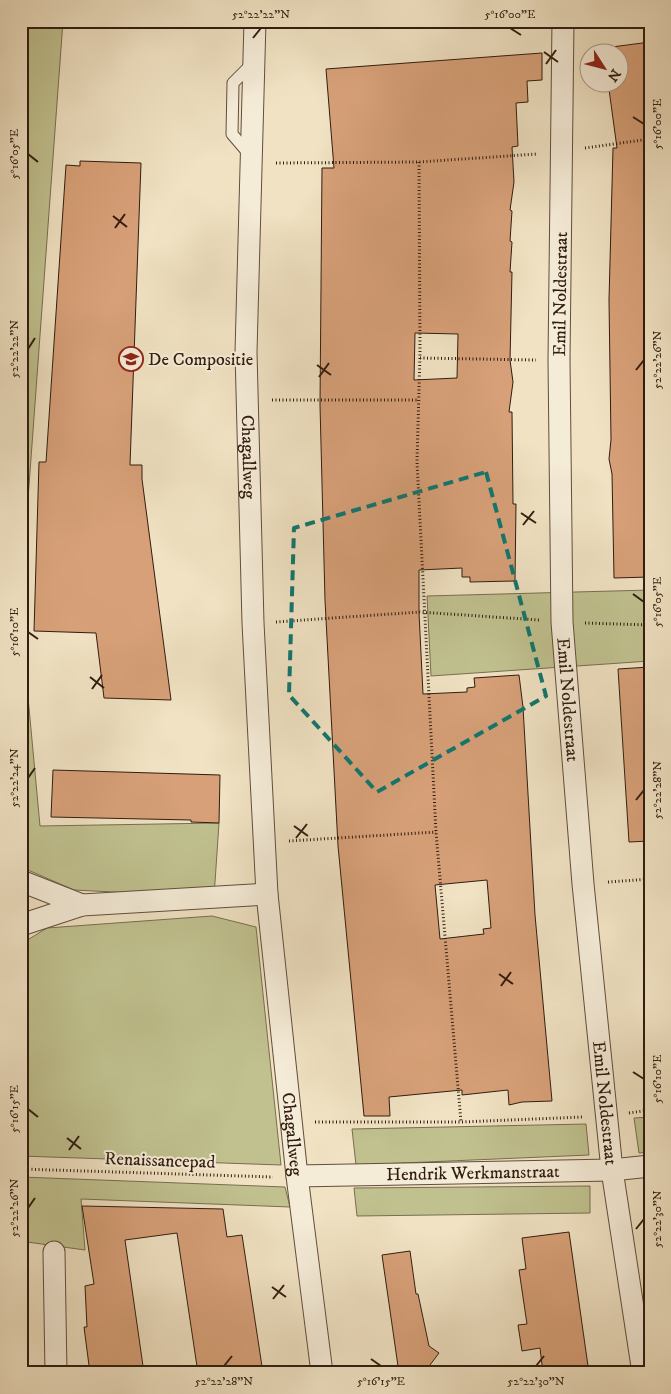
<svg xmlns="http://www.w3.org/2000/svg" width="671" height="1394" font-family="'IM FELL DW Pica',serif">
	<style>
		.green { fill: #c0c18f; stroke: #786e50 }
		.building { fill: #d7a078; stroke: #311c10; fill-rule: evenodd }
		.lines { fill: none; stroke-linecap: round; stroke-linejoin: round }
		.service-casing { stroke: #614e3d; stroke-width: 13 }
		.minor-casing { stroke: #614e3d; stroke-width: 23 }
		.path { stroke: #311c10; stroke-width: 3; stroke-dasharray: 1 2.5; stroke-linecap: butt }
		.service { stroke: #f5ecd8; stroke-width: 11 }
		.minor { stroke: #f5ecd8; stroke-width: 21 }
		.marked { fill: none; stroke: #0f766e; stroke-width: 4; stroke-dasharray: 10 6; stroke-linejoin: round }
		.ticks { fill: none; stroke: #311c10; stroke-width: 2 }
		.labels { text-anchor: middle; stroke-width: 4; stroke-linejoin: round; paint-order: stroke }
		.street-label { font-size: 18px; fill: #311c10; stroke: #f5ecd8 }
		.poi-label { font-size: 18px; fill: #311c10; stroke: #f5ecd8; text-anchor: start }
		.neatline { fill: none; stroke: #311c10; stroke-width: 2 }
		.ticks-label { font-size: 12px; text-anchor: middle; fill: #311c10 }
	</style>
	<rect width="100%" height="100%" fill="#f0e2c3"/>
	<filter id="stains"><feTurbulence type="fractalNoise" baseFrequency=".004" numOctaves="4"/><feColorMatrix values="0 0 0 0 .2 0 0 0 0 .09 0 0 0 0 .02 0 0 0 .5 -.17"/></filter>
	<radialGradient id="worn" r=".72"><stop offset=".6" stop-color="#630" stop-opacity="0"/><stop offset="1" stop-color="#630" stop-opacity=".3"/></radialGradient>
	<path class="green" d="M21,21H63L21,595Z
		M650,590V661L431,676L427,596Z
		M21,622L40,826L219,823L214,897L74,890L21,867Z
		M212,916L256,927L281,1165L21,1156V944L47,928Z
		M650,1117V1152L639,1153L634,1118Z
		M586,1124L589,1155L356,1165L352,1129Z
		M21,1177L285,1187L290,1207L81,1199L85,1250L27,1242L21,1373Z
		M590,1186V1213L357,1216L354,1188Z"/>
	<path class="building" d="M650,42V577L614,578L612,474L609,459L611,440L609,300L613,148H617L608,82H618V52H605L604,48Z
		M542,53V80L527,81L528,102L516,103L518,146L512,147L514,182L510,210L512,211L510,241L512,242L510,272H512L510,360L513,382L509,412H512L513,504H516L515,581L470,582V577H462V568L419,570V613L423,694L467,692V688L475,687L474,678L519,675L523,707L535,915L552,1101L522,1102L509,1105L508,1090L462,1095V1090L389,1097L390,1116H364L338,846L325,600L320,405L322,168H334L326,69ZM415,333L458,334L457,378L414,380ZM487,880L491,928L483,929L484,934L440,939L435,885Z
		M80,161L141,163L130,465H142V479L171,700L104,698L96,633L34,631L39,462H46L66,165L80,166Z
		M650,667V841L629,842L618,669Z
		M53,770L220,775L219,823L191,822V820L51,817Z
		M82,1206L223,1209L227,1237L242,1235L263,1373H198L177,1233L125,1240L144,1373H90L84,1327H87L85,1286L94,1284Z
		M569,1232L589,1373H543L540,1348L522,1351L518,1325L527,1324L519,1270L526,1269L522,1238Z
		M410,1251L416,1294H418L429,1346L439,1353L430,1365L432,1373H399L382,1255Z"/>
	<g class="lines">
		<defs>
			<path id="service" d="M250,155L232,134L233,83L253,63"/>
			<g id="minor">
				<path id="s1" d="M255,21L246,352L253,623L267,894L297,1176L322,1373"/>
				<path id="s2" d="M563,21L559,360L562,622L583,884L612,1170L643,1373"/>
				<path d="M21,881L82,905"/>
				<path d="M21,925L82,905L267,894"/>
				<path id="s3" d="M297,1176L612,1170L650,1166"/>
				<path d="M54,1252L56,1373"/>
			</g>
		</defs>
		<use href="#service" class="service-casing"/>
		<use href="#minor" class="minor-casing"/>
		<path class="path" d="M585,148L650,139
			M419,162L420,353L417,462L436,832L461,1122
			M276,163L419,162L537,154
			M420,358L536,360
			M272,400H418
			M276,622L419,612L539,620
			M585,623L650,625
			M289,841L436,832
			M608,882L650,879
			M629,1113L650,1110
			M315,1122H461L583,1117
			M21,1169L273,1177"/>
		<use href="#service" class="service"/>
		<use href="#minor" class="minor"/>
	</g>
	<path class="marked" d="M486,472L546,696L377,792L289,695L294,528Z"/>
	<path class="ticks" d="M510,28L521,35M253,38L261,28M544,52L558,62M546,64L556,50M633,117L644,124M28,154L38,162M113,216L127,227M115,228L125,214M28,349L35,338M317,365L331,375M636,370L644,360M319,377L329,363M521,513L536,523M523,525L534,511M633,594L644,602M28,632L38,639M90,677L104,688M92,689L102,675M28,778L35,768M636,800L644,790M294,826L308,836M296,838L307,824M499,974L513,984M501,986L511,972M633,1072L644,1079M28,1109L38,1117M67,1138L81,1149M69,1150L79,1136M28,1208L35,1198M636,1229L644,1219M272,1287L286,1297M273,1299L284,1285M371,1359L381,1366M224,1366L232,1356M536,1366L544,1356"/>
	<defs>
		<symbol id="school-ring" viewBox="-11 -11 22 22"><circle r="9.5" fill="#f5ecd8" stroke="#8f2418" stroke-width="1.5"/><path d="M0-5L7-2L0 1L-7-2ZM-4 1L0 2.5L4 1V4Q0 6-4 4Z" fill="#8f2418"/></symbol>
	</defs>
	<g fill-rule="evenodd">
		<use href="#school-ring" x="117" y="345" width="28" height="28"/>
	</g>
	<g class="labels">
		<g class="street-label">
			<text transform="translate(560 294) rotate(-89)" y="6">Emil Noldestraat</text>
			<text dy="6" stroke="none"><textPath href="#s1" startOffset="436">Chagallweg</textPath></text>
			<text dy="6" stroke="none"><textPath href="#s2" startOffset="679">Emil Noldestraat</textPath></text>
			<text dy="6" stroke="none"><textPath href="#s2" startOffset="1084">Emil Noldestraat</textPath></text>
			<text dy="6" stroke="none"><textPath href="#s1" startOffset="1115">Chagallweg</textPath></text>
			<text transform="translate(160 1160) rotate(2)" y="6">Renaissancepad</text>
			<text dy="6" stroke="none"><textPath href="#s3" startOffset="176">Hendrik Werkmanstraat</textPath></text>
		</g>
		<g class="poi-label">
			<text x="148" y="365">De Compositie</text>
		</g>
	</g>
	<rect width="671" height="1394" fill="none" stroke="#f0e2c3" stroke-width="55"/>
	<g transform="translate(604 68) rotate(126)"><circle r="24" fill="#f5ecd8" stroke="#a79988"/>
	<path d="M0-4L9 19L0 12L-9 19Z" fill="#8f2418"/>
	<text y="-8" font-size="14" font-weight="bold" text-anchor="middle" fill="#311c10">N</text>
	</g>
	<rect x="28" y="28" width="616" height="1338" class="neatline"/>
	<g class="ticks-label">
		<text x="261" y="18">52°22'22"N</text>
		<text x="510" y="18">5°16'00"E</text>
		<text transform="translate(657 124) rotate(-90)" y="4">5°16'00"E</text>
		<text transform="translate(14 154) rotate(-90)" y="4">5°16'05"E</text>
		<text transform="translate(14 349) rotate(-90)" y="4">52°22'22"N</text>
		<text transform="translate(657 360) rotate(-90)" y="4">52°22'26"N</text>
		<text transform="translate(657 602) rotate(-90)" y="4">5°16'05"E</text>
		<text transform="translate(14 632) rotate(-90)" y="4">5°16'10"E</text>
		<text transform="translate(14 778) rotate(-90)" y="4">52°22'24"N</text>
		<text transform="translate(657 790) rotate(-90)" y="4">52°22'28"N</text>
		<text transform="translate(657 1079) rotate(-90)" y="4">5°16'10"E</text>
		<text transform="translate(14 1109) rotate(-90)" y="4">5°16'15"E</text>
		<text transform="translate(14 1208) rotate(-90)" y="4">52°22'26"N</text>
		<text transform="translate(657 1219) rotate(-90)" y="4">52°22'30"N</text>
		<text x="224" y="1385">52°22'28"N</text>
		<text x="381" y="1385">5°16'15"E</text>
		<text x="536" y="1385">52°22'30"N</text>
	</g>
	<rect width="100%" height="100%" filter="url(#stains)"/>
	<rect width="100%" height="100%" fill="url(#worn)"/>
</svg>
